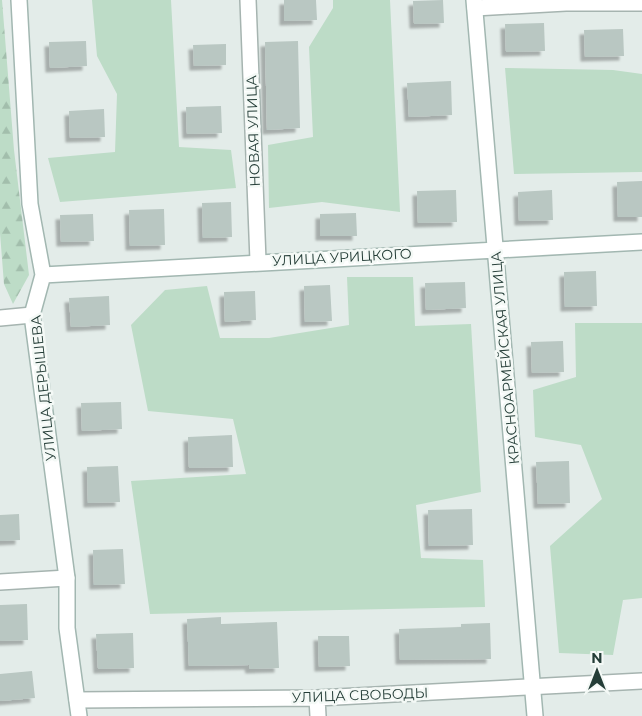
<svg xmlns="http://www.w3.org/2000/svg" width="642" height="716" font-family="Montserrat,sans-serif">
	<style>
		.green { fill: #bddcc7 }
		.forest { fill: url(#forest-firs) }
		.building { fill: #b9c7c2; filter: url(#shadow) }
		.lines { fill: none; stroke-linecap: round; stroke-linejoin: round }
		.street-casing { stroke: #a6b4b0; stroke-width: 18 }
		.secondary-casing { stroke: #a2b7b1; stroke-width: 18 }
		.street { stroke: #fff; stroke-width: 15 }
		.secondary { stroke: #fff; stroke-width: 15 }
		.labels { text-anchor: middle; stroke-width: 5; stroke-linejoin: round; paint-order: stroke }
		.street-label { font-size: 14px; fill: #243d37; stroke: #f4f9f6 }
	</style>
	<defs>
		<pattern id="forest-firs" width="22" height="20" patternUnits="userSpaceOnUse" patternTransform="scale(1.25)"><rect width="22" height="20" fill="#bddcc7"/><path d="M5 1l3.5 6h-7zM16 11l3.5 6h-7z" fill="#a2beac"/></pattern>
		<filter id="shadow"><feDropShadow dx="-4.5" dy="4.5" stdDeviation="1" flood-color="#0004"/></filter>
	</defs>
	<rect width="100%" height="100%" fill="#e3ece9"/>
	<path class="green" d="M92,0H171L179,147L231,150L236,188L60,202L48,158L115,152L117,94L97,56Z
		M333,0H390L400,212L322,202L269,208L268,145L313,137L309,47L333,8Z
		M505,68L613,70L642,74V172L514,174Z
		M347,277H413L415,326L471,324L481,492L416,505L421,558L483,560L485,607L150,614L131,481L246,474L233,419L148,411L131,325L165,290L207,286L220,338H269L349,325Z
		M575,323H642V598L623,600L613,655L559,653L550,546L602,499L581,445L535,437L533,390L576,377Z"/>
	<path class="forest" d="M0,0H2L14,150L29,275L13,304L4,284L0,233Z"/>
	<path class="building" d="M284,0H316L317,20L284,21Z
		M443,0L444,23L414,24L413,1Z
		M544,23L545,51L506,52L505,24Z
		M623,29L624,56L585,57L584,30Z
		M86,41L87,66L50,68L49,42Z
		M298,41L300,128L267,130L265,42Z
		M226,44V65L194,66L193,45Z
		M451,81L452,115L409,117L407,83Z
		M221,106L222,133L187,134L186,107Z
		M104,109L105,137L70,138L69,111Z
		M642,181V217H618L617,182Z
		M456,190L457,222L418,223L417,191Z
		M552,190L553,220L519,221L518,192Z
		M231,202L232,237L203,238L202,203Z
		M164,209L165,245L130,246L129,210Z
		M356,213L357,236H320V214Z
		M93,214L94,241L61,242L60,215Z
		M596,271L597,306L565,307L564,272Z
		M465,282L466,308L426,310L425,283Z
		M330,285L332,321L305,322L304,286Z
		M255,291L256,320L225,322L224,292Z
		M109,296L110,325L71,327L69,298Z
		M563,341L564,372L532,373L531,342Z
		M121,402L122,429L82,431L81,403Z
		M232,435L233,467L189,468L188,437Z
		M569,461L570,503L538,504L536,462Z
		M118,466L120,502L88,503L87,467Z
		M472,509L473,545L429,546L428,510Z
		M19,514L20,540L0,541V515Z
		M123,549L125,584L94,585L93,550Z
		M27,604L28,640L0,641V605Z
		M221,617V624L277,622L279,668L250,669L249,665L189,666L187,619Z
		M490,623L491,659L400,660L399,629L461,627V624Z
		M133,633L134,668L98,669L96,634Z
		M318,636H349L350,666L319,667Z
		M32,671L35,698L0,701V674Z"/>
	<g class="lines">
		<defs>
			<path id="street" d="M248,0L258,261
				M475,8L566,3H642
				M0,318L32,315
				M0,582L67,578
				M317,698L318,716
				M77,700L317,698L642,681"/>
			<path id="secondary" d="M19,0L30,204L43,275L32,315L67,578V628L79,716
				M474,0L535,716
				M43,275L642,242"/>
		</defs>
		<use href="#street" class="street-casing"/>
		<use href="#secondary" class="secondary-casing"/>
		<use href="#street" class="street"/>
		<use href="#secondary" class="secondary"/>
	</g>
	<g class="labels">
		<g class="street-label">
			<text transform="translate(253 131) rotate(-92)" y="5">НОВАЯ УЛИЦА</text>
			<text transform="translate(342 257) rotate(-3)" y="5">УЛИЦА УРИЦКОГО</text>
			<text transform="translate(505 358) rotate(-95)" y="5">КРАСНОАРМЕЙСКАЯ УЛИЦА</text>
			<text transform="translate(43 388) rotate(-96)" y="5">УЛИЦА ДЕРЫШЕВА</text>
			<text transform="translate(360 695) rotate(-2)" y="5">УЛИЦА СВОБОДЫ</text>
		</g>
	</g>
	<g transform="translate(597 671)" stroke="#f4f9f6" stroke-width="4" paint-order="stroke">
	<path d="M0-4L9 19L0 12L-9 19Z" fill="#243d37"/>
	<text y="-8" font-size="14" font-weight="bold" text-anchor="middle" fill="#243d37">N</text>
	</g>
</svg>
